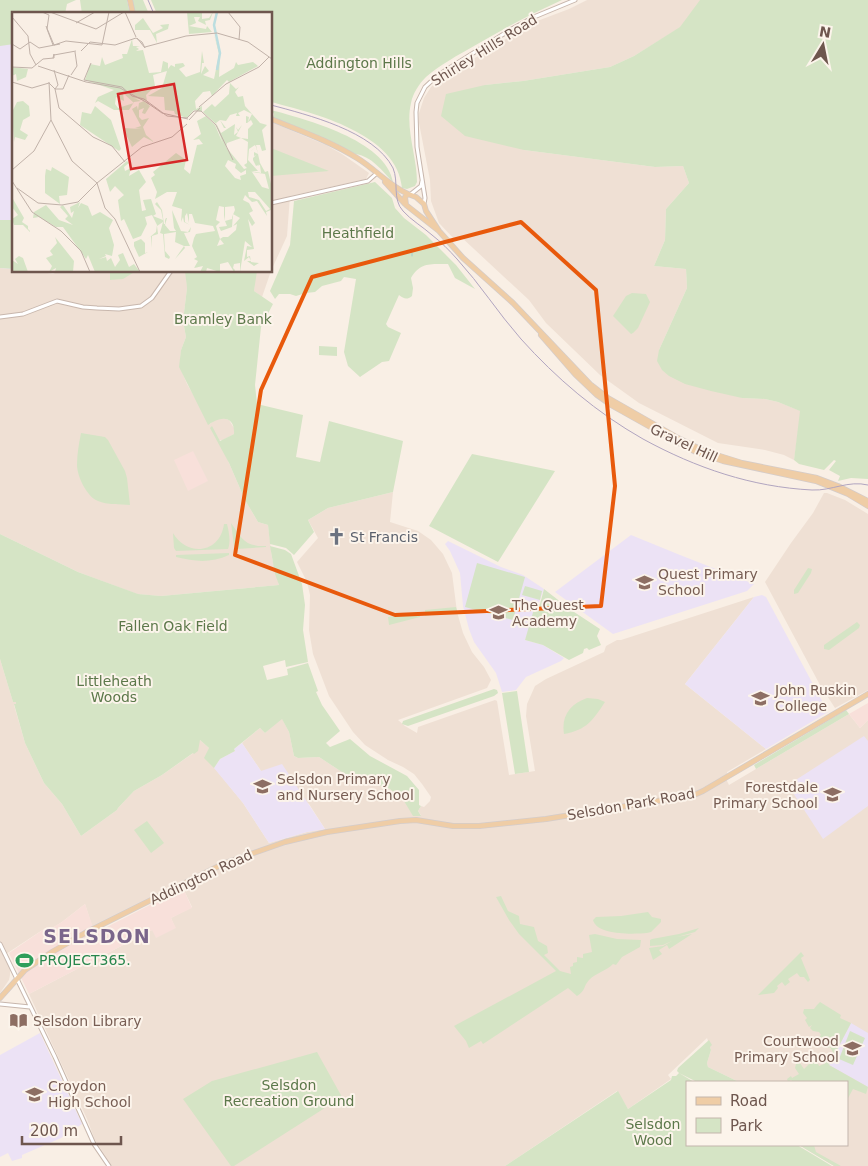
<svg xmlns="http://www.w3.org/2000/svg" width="868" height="1166" font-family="'DejaVu Sans',sans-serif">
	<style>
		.residential { fill: #efe0d4 }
		.commercial { fill: #f8e0da }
		.education { fill: #ece2f5 }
		.green { fill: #d5e4c5 }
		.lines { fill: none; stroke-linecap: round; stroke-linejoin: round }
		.stream { stroke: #a4cdd0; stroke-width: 1 }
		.tertiary-casing { stroke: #c8b7ad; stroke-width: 5 }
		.primary-casing { stroke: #d4ccca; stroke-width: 6 }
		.tertiary { stroke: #fff; stroke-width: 3 }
		.primary { stroke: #efcda6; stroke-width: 4.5 }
		.tram { stroke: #b1a5c0; stroke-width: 1 }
		.marked { fill: none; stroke: #e8590c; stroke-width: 4; stroke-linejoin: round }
		.labels { text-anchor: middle; stroke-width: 4; stroke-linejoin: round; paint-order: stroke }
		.street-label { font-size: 14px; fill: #6e564e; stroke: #fcf4eb }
		.park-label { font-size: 14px; fill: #5c784a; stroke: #fcf4eb }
		.worship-label { font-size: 14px; fill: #5b616d; stroke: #fcf4eb; text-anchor: start }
		.education-label { font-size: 14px; fill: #785e54; stroke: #fcf4eb; text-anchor: start }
		.leisure-label { font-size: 14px; fill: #27864d; stroke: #fcf4eb; text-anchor: start }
		.district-label { font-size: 19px; font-weight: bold; letter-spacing: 1px; fill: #7a668b; stroke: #fcf4eb }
		.inset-river { fill: none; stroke: #bcdee0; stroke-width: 2.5 }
		.inset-road { fill: none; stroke: #c1b2a9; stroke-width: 1 }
		.view { fill: #d62828; fill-opacity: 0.15; stroke: #d62828; stroke-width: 2.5 }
		.inset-edge { fill: none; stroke: #6e564e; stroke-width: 2.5 }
	</style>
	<rect width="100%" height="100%" fill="#f9efe5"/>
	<path class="residential" d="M587,0H700V1L681,27L634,56L610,67L523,81L485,85L524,150L655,167L683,166L689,183L666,209L665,240L654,266L686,269L687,288L659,350L742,398L765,399L778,402L801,411L794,460L784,455L765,450L718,443L639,403L600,375L546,323L529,300L460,236L455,240L439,223L431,201L430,180L419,123V113L424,98L431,87L439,80L532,23L569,9Z
		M271,122L326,145L342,154L369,173L366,179L290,196L287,236L271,271Z
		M0,268L14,269V271H35L53,274L59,271H110V280L136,271L186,272L187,288L183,321L186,337L181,350L180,367L187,384L210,424L214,420L223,418L229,420L234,428V434L223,440H219L245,500L258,522L268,525L272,558L279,585L161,596L137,594L78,572L0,534Z
		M241,271H271L262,297L254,291L255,277Z
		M393,492L390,522L418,531L431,540L443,554L452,573L457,612L463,633L472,652L484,667L491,680L487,688L398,720L405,726L417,733L418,727L495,700L497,701L509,775L535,771L526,716L527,704L535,686L546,679L604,652L606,646L617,640H621L754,597L685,684L766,749L727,772V781L729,785L849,714L860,728L868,720V1166H834L799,1145H847V1082H739L708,1067L707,1063L711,1050L707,1038L668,1075L671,1079L628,1109L617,1091L505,1166H112L95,1140L87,1119L29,994L152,930L175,928L171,918L192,907L180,882L92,926L85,904L62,922L49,930L47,927L3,956L10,970V975L9,980L0,993V659L13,702L16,701V704L14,705L25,743L44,783L62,804L81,836L117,810L118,808L134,791L162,775L192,754L200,740L209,748L208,760L243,803L269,843L307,832L325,829L309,804L261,771L242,743L260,728L265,733L282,718L289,732L294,756L298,758L319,757L348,776L390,789L421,815L418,811L421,806L424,807L430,801L431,797L422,784L414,774L403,767L388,760L365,745L353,732L329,696L313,654L309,630L310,595L307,582L297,562L318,538L308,520L328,508Z
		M824,493H827L845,500L868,514V690L835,708L820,685L765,582L791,543L813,513Z"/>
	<path class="commercial" d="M193,451L208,481L188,491L174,460Z
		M868,703V720L860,728L849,714Z
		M183,888L192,908L171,918L176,928L156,938L152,930L29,994L9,953L47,927L50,929L62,922L85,904L95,933Z"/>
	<path class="education" d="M14,17V269L0,268V20Z
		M631,535L680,555L754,584L747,591L613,634L555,592Z
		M448,541L501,567L523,575L544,589L525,640L543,645L564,658L561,661L526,677L516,690L502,692L496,673L474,642L469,629L463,606L460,573L450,551L445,544Z
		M762,595L766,597L828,712L766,749L685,684L754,597Z
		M864,736L868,741V806L823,839L788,785Z
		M242,743L261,771L282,764L325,829L307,832L269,843L243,803L214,768L220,759L235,751L234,749Z
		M851,1023L868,1033V1087L829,1065Z
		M40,1033L82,1124L61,1138L22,1155V1158L12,1161L8,1153L0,1157V1055Z"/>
	<path class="green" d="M0,0H76L67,4L65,14H14V44L0,46Z
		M80,0H127L130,14H82Z
		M132,0H143L149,14H135Z
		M151,0H562C531,14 503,29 474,46C458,55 440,65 426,77C419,84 413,93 411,103C405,129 417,156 417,182L415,186L407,189L402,188C398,134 314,113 271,102V14H157Z
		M700,0H868V479L851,478L838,481L840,476L829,470L836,461L834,460L824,470L799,464L794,460L800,411L778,402L765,399L742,398L711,391L685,384L669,376L662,370L657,361L659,350L687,288L686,269L654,266L665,240L666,209L689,183L683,166L655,167L524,150L465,136L441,116L446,94L485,85L523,81L610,67L634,56L680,27Z
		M271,110C305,119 386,140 393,182C382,171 372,156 355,154L330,141L273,118L274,114Z
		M271,148L329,171L271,176Z
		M375,182L392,198L395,208L404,218L426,235L456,265L475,289L455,278L448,264C431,264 420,262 411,278L413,288L412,296C407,300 404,299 399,295L386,324L388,327L401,333L389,361L382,362L360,377L348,366L344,352L356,279L344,277L341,281L322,286L315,292L306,293L296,296L290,294H279L275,299L270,291L290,245L294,201Z
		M0,220H14V269L0,268Z
		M110,271H136L123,279L110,280Z
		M185,271H257L254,291L273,304L261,327L255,385L257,404L303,415L296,457L320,462L329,421L403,441L393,492L328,508L308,520L314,532L294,555L286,548L270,544L268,525L258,522L245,500L229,463L210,428L212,426L220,441L234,434C235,415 220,416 208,425L179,367L181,350L186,337L183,321L187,288Z
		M632,293L646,294L650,302L638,328L633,333L631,334L613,316L626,296Z
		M319,346L337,347V356L319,355Z
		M81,433L105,437L108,440L125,471L127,478L130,505C120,504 107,505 98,501C87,497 77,476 77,465C77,454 79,443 81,433Z
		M472,454L555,471L498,562L429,526Z
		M231,523C242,538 244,547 266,546V547L237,549L234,546Z
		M224,524H227C229,532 231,542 228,549L176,551L174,548L173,533C187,557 220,554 224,524Z
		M0,534L78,572L138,594L161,596L279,585L275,574L270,546L285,550L291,554L302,584L305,605L303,630L308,662L286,667L285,660L263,666L267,680L288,675L287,669L308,663L318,691L316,692L322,705L340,731L326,743L330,747L350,739L370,756L407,776L419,790V805L421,806L418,811L421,816H413L404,801L390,789L348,776L319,757L298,758L294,756L289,732L282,719L265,733L260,728L234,749L235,751L220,759L214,768L204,758L209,748L200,740L198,751L194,754L193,753L162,775L134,791L118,808L117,810L81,836L62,804L44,783L25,743L14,704H16V702H13L0,659Z
		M229,553V555C211,563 196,562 176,557V555Z
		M477,563L525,577L513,620L465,607Z
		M808,568L812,569L811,573L798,593L794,594V590Z
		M525,586L542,591L540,600L522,595Z
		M544,589L571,610L600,629L597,636L601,645L589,650L587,648L584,649L583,653L569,660L543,645L525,640L534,609L540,604Z
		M456,607L457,611L425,616V610Z
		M420,613V617L389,625L388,617Z
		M857,622L860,625L859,628L829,650L824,649V645Z
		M494,689L497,690L498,693L494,696L408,726L402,724L403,721Z
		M517,691L529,772L515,774L502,693Z
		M587,698L598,699L605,702C593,720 587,730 564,734C561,716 570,704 587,698Z
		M846,710L849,714L756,769L754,765Z
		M147,821L164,843L151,853L134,830Z
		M501,896L508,911L519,916L520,924L534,927L538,941L547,946L548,953L544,955L560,971L571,974L570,967L573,966V963L577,962V957L583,958V954L592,952L589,935L595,934L617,939L641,940L640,947L622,957L616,965L613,964C606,971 596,973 589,980C583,987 586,990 577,996L568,988L483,1044L481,1041L469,1048L466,1041L454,1026L556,971L519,934L509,920L496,897Z
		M648,912L652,917L661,919V922L651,932L647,933C635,934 597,936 593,920L596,917L621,916Z
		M699,928L695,932L677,937L692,934L669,949L667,945L659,950L662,954L653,960L649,948L663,946L672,941L663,945L650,946V940L652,939L679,934Z
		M801,952L804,956L801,958L810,980L808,982L804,977H800L797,973L788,979L790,982L785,986L782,982L777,986L778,988L774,993L758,995Z
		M820,1002L841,1015L840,1018L851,1023L829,1065L868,1087L866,1094L853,1089L847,1100V1082H793L791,1080L788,1082L787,1079L791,1076L792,1078L799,1074L795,1068L796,1064L792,1057L798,1054L801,1058L798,1060L804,1069L811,1062L810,1059L815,1056L819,1066L824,1064L834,1054L830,1047L828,1048L825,1044L824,1045L823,1043L825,1041L823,1037L820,1038L819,1037L821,1035L819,1032L813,1031L810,1028L812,1025L809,1027L805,1020L807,1018L803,1013L804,1009H814L817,1005Z
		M850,1031L865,1038L853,1065L839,1059Z
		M709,1040L712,1045L710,1047L711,1050L707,1063L708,1067L739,1082H697L679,1073L694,1082H687V1145H797L832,1166H505L618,1091L628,1109L671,1080L672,1076H676L679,1073L677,1071L678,1068Z
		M317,1052L342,1097L234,1166H231L183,1099L212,1081Z
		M799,1145H814L816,1152L841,1166H834Z"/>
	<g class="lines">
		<path class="stream" d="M412,253V256"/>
		<defs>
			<path id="tertiary" d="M411,194L421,186L422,181
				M271,203L368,181L377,173
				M424,204L425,198L417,147L416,112L417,103L425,87L438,75L510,30L534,17L575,0
				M0,317L23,314L57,301L83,307L97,308L119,309L141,306L152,298L171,271
				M0,944L55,1057L94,1144L109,1166
				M0,1004L30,1007"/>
			<path id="primary" d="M130,0L133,14
				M271,119C300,131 330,141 357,158C375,169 388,185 408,194
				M385,182L405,204
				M439,231L406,205L405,197L408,194L416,197L424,204L426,211L439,231L463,258L513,303L590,384L608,398L678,438L704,451L742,463L817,478L838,486L868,501
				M541,335L575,374L597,395L611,405L677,442L696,452L723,461L816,481L848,494L868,506
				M0,998L25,970L52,952L85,933L225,863L285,842L327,832L400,821L416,820L453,826H479L546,819L694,795L703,791L868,694"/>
		</defs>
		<use href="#tertiary" class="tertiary-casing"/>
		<use href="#primary" class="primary-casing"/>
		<use href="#tertiary" class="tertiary"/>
		<use href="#primary" class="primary"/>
		<path class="tram" d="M148,0L154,14
			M271,105C308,115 374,131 393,168C399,182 392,199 403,211C411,220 423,227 432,235C441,242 449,250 457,259C480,284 498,313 521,339C556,378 597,413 643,439C696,468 752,487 812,490C832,491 848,480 868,485"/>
	</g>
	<path class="marked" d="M521,222L596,290L615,486L601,606L395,615L235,555L261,390L312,277Z"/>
	<defs>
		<symbol id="church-bare" viewBox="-9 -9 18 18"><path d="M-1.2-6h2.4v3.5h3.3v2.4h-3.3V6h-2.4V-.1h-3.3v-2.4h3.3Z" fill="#6b7280" stroke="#fcf4eb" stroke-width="2.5" paint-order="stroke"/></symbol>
		<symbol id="school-bare" viewBox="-9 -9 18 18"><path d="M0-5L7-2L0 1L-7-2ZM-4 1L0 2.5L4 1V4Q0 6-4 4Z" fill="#8d6e63" stroke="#fcf4eb" stroke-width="2.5" paint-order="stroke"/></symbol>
		<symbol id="university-bare" viewBox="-9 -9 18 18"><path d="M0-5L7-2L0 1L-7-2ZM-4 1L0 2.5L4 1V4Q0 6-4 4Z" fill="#8d6e63" stroke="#fcf4eb" stroke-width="2.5" paint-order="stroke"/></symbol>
		<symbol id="stadium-bare" viewBox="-9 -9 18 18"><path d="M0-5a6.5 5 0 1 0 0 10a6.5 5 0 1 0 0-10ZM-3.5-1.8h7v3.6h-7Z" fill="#2e9e5b" stroke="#fcf4eb" stroke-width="2.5" paint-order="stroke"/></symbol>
		<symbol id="library-bare" viewBox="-9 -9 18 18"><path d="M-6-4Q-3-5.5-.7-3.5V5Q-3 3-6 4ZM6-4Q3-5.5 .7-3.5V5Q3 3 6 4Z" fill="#8d6e63" stroke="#fcf4eb" stroke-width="2.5" paint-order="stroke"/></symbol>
	</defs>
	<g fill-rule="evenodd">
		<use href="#church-bare" x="324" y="524" width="25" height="25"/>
		<use href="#school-bare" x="632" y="570" width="25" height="25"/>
		<use href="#school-bare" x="486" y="600" width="25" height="25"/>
		<use href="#university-bare" x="748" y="686" width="25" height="25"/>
		<use href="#school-bare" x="250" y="774" width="25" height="25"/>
		<use href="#school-bare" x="820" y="782" width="25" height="25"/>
		<use href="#stadium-bare" x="12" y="948" width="25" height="25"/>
		<use href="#library-bare" x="6" y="1008" width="25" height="25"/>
		<use href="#school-bare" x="840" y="1036" width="25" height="25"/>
		<use href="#school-bare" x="22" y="1082" width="25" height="25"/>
	</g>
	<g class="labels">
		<g class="street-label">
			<text transform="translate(484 50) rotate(-32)" y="5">Shirley Hills Road</text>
			<text transform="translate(684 443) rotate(25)" y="5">Gravel Hill</text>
			<text transform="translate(631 804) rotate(-10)" y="5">Selsdon Park Road</text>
			<text transform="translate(201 877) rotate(-25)" y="5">Addington Road</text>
		</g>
		<g class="park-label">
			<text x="359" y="68">Addington Hills</text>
			<text x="358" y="238">Heathfield</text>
			<text x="223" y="324">Bramley Bank</text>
			<text x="173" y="631">Fallen Oak Field</text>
			<text x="114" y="686">Littleheath<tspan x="114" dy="16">Woods</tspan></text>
			<text x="289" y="1090">Selsdon<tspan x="289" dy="16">Recreation Ground</tspan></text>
			<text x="653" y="1129">Selsdon<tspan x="653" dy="16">Wood</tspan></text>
		</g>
		<g class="worship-label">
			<text x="350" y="542">St Francis</text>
		</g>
		<g class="education-label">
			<text x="658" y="579">Quest Primary<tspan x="658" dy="16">School</tspan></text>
			<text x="512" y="610">The Quest<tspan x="512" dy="16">Academy</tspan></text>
			<text x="775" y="695">John Ruskin<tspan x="775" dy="16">College</tspan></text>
			<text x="277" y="784">Selsdon Primary<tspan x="277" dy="16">and Nursery School</tspan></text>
			<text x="818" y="792" text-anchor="end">Forestdale<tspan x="818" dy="16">Primary School</tspan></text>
			<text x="33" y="1026">Selsdon Library</text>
			<text x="839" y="1046" text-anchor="end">Courtwood<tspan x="839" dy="16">Primary School</tspan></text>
			<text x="48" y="1091">Croydon<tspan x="48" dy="16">High School</tspan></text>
		</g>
		<g class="leisure-label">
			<text x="39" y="965">PROJECT365.</text>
		</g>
		<g class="district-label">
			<text x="97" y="943">SELSDON</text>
		</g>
	</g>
	<g transform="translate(12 12)">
		<rect width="260" height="260" fill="#f9efe5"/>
		<path d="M175,0H190V7L197,6L201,0L198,8L193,9L194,13L186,9L188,5H182L184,11L177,14L194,17L195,14L200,20L177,22ZM131,6L141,21L151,16L148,13L157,12L156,17L144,22L145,31L138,18H123V13ZM202,22L208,42L207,65L222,56L224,50L226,53L241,50L246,54L217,70L215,68L200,84L198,79L191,80L183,89L184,97L190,94V100L182,98L175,106L163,102L162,99L153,98L152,85L136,84L150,76L155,59L141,63L143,74L134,83L135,89L122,86L129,89L122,90L117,98H102L86,89L83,91L86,85L102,78L73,68L78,52L88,54L90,45L93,53L111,46L110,42H115L120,27L121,34H128L124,35L127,37L124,39L131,38L137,61L149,60L151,49L156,51V57L159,53L163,55V52L171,51L173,54L167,57L174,65L188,60L190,39L192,51H190L189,62L193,54L197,59L191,63L202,67L207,42ZM111,81L122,91L106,96L103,92L104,85L112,89ZM0,55L16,57L14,65L5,69L4,62L0,64ZM218,71L224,77L227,75L223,80L226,85L231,84L233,94L248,111L255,113L250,118L254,138L250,139L248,133H244L248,151L253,160L256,159L260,176L259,208V198L254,200L255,204L245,189L240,190L233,183L231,188L237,191L241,199L237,201L243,211L240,214L236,207L242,237L235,238V245L238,244L239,250L247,251L242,254L235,249H239L237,245L232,249L235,234L240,235L233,229L228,260V251L222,252L221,256L223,258L222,260L216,250L208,252V260L195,256L194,260H188L191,254L182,256L186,249L182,247L185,245L180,234L182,226L184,222L203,219L201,214L183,211L180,202H177V211L175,201L173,204V210L178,213L172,210L171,205L169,210L170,197L160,194L165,180H155L143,187L145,180L139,166L143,163L141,160L164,141L174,148L172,157L178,162L185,133L191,132L187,127L181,128L189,122L185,109L194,104L203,113L211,132L204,112L191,100L200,92L203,95L217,82ZM232,98L240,102L236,110L237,105L234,104V111H235L239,108L241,112L236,117V127L229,126L236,130L235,151L232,153L235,156L232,157L214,135L215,131L229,126L224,124L230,113L226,118L224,115L226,120L222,123L223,112L209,121L204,111L208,108L212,116H214L208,108L214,109L218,103L225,101L224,104H228L226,101ZM243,133L244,135L240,138L239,139L244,135L246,142L242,140V144L244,143L241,146V148L244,154L248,152L245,154L248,153L249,161L239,159H246L236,148L237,137ZM216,148L224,152L223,156L229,161L234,158V162L228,164L229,168L223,166L213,154ZM240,160L253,162L257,177L250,175ZM236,180H243L258,197L254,199L247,188L237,185ZM207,194L212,195V203L213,209V195L222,194L223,198L220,205V207L213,209L215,214L207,215L209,219L220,215L221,202L228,206L221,214L225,212L224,218L216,225H211L208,227L212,232L205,234L208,227L204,214L208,210L204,208ZM11,89L17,94L18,104L11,108L8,118L16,123L13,128L3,125L2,130L0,100L5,90ZM132,89L138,94L133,102L130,101L132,96L127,98V105L130,108L137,106L131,115L134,123L142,130L132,125L120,135L111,116L130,117L123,116L129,114L120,97L125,94L126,98L127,91ZM83,94L99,108L109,137L107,139L68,113L70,100L79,102ZM115,149L117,151L112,155L113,159L119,156L117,164L127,158L134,170L127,178L130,199L134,198L131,188L139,187L144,202L141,204L151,208L149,198L143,192L145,190L150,198L152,212H153V208L154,206H155L153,213L158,219H164L162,216L160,198L169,219L176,220L179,215L178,220L172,221L178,234H172L173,236L163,247L172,234L163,230L164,220L152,222L153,239L158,245L157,247L153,245L151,222L148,221L151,210L145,214L146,222L140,224L139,236V224L133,229L144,220L145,213L140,203L133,205L135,212L129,224L121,227L112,207L109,209L106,188L112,183L103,174L98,180L94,167ZM40,155L57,165L55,183L47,184L48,192L33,181V164L34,157L39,159ZM1,187L12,206L10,210L16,214V217L18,219V220L11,213H2L0,207L6,203L0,195ZM68,190L66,196L69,191L76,194L80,204L88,200L101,208L97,216L102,233L100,244L93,242L94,244L87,247L94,245L95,249L99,246L103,255L108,248L106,243L111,241L117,255L122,252L128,260H83L76,243L74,247L51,215H44L27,205L21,206L22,200L34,193L47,208L61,213L53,207L56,204L48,195L51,193L60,206L62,199L59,201L58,195ZM43,225L62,249L61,260H43L44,256L37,260L40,254L34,246L41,243L38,239L45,231ZM129,227L133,231V241L136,240L127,245L122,234V230ZM7,244L11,246L16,260H0V248L6,252L3,247Z" fill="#d5e4c5" fill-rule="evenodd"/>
		<path class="inset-river" d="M205,0L202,13L208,41L205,58"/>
		<path class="inset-road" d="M30,0L37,3L35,17L41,33M38,0L84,17L112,0M113,0L124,25M216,0L228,15L227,28M0,5L16,24L18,42L24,53M64,11L83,0M34,14L42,33L54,29L90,33L97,0M205,21L236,30L260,47M124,26L130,30L133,36L125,26M18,30L27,36L48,32M0,32L8,37L18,30M133,35L174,24L205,21M69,39L78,30L103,33L124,26M42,43L64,39M79,51L72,68L110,75L120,84L132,87L155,104L175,106L182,99H189L204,113L221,148M26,54L74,70L108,76L134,90M0,55L20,56L31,47L42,46V42L41,46M42,58L46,73L43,77M59,63L65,54L63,40M0,70L20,76M37,71L43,77L47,96L81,125L100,134L113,150M20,76L37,71M43,77H51L57,63M137,92L134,90L150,101L176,107M187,95L214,72L247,55L257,45M39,108L60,149L85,171M177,108L188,96M0,120V146M22,139L39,108L37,70M0,158L22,139M0,169L20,200L49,219L69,239L78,260M85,171L130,135L160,125L175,112M85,171L93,196L103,207L128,260M5,176L26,191L50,193L66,190L85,171"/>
		<path class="view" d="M162,72L175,148L119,157L106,82Z"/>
		<rect width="260" height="260" class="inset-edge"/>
	</g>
	<rect x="686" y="1081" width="162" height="65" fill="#fcf4eb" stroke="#c3b5ac"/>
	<rect x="696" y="1097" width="25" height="8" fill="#efcda6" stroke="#c3b5ac"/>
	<text x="730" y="1106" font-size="15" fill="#6e564e">Road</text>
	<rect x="696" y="1118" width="25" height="15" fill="#d5e4c5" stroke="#c3b5ac"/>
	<text x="730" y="1131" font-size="15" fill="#6e564e">Park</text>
	<g transform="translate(823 45) rotate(10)" stroke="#fcf4eb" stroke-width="4" paint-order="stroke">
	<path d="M0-4L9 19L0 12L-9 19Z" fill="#6e564e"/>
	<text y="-8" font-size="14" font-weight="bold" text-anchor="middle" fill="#6e564e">N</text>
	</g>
	<path d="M22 1136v8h99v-8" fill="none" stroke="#6e564e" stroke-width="2.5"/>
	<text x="30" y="1136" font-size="15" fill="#6e564e" stroke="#fcf4eb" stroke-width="4" paint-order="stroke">200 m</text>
</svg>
